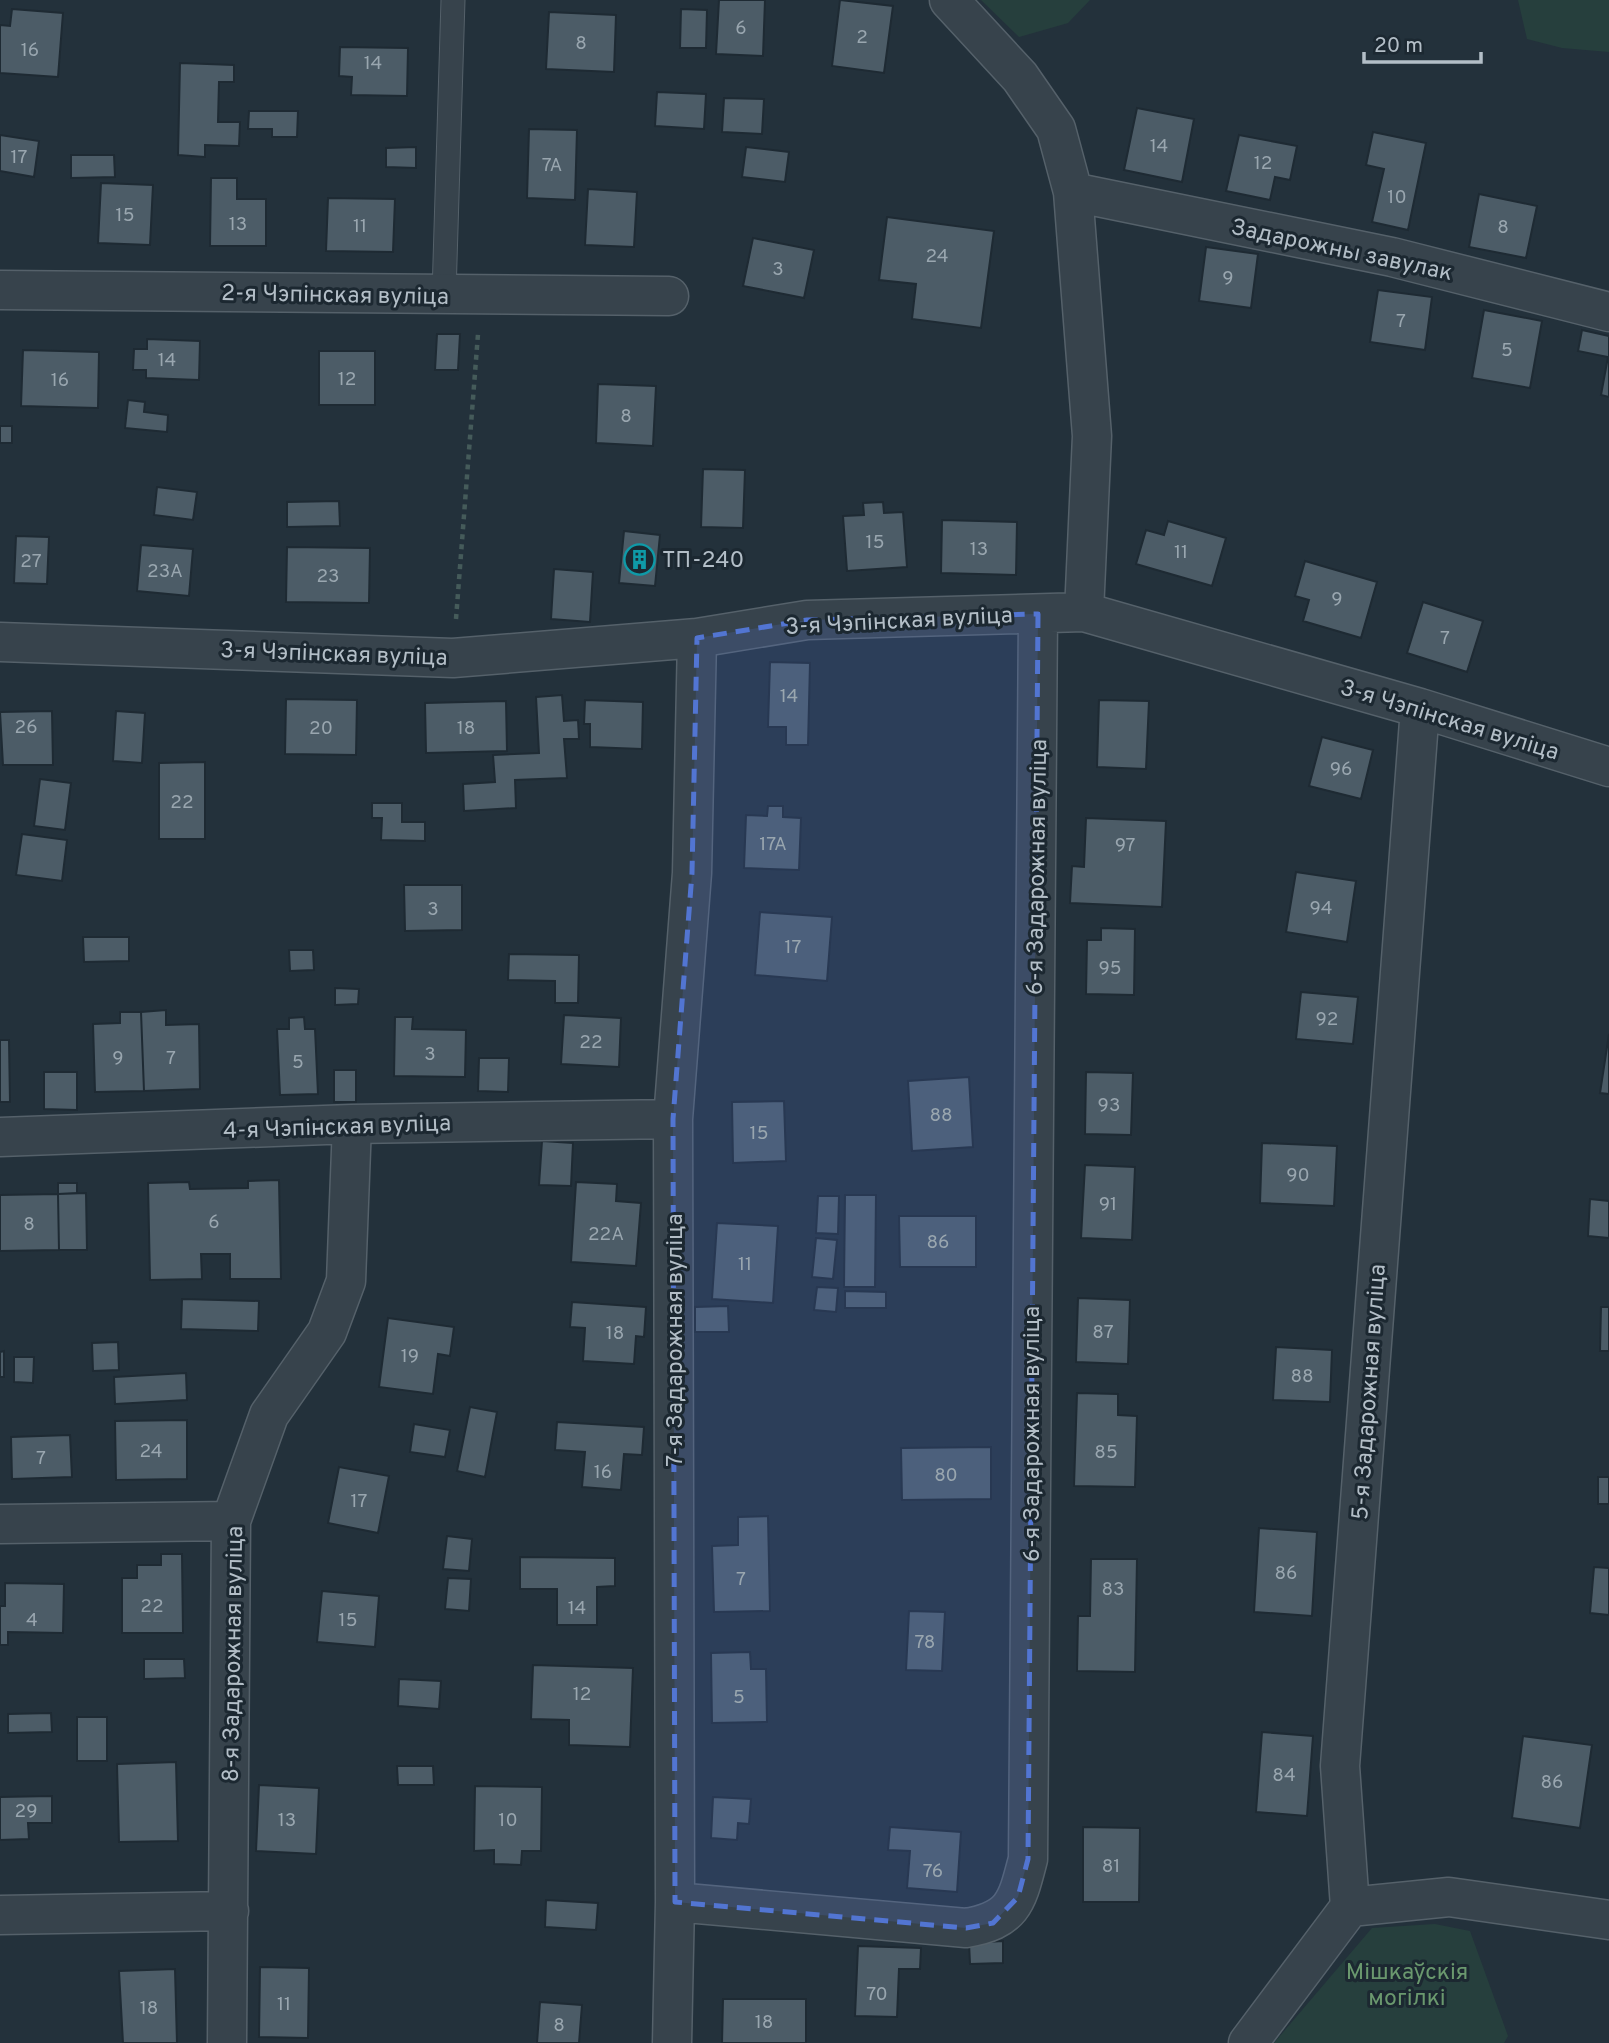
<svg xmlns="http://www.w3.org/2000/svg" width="1609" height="2043" font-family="Overpass,sans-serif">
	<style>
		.green { fill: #263f3d }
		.building { fill: #4c5c67; stroke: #1e2a33; stroke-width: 2 }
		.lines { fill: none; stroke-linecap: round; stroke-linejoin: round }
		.service-casing { stroke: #55616a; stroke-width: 25 }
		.minor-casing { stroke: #55616a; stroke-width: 41 }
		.path { stroke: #455b5a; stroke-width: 4.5; stroke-dasharray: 5 5; stroke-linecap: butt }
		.service { stroke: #37434c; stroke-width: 23 }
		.minor { stroke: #37434c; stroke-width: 38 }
		.marked { fill: #5275d2; fill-opacity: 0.2; stroke: #5275d2; stroke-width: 5; stroke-dasharray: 14 9; stroke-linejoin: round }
		.labels { text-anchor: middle; stroke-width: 6; stroke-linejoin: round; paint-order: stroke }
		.number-label { font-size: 19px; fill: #99a6af }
		.street-label { font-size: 23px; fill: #b3bec7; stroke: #1c2831 }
		.poi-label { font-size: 23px; fill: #b3bec7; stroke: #1c2831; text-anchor: start }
		.park-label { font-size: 23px; fill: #6a986e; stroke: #1c2831 }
	</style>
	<rect width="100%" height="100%" fill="#23313b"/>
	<path class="green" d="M981,0H1090L1068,23L1019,37Z
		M1518,0H1609V52L1562,48L1527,39Z
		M1435,1924L1470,1931L1508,2036L1504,2043H1274L1372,1928Z"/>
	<path class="building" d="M719,0H765L763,56L716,54Z
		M840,0L893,6L884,73L832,66Z
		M12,9L63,13L58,77L0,73V25L10,26Z
		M681,9L707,10L706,48H680Z
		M549,12L616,15L614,72L546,69Z
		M340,47L408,48L407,96L351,95L352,77L339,76Z
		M180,63L234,65V82H219L218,122H240L239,146L205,145V157L178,155Z
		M657,92L706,94L704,129L655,126Z
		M724,98L764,99L762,134L722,132Z
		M1137,108L1194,119L1182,182L1124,170Z
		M249,111H298L297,137H272V129H248Z
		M529,129L577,130L575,200L527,198Z
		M1373,132L1426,143L1408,230L1372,222L1384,169L1366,165Z
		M0,135L39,141L34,177L0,171Z
		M1239,135L1297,146L1290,180L1275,177L1270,200L1226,191Z
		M416,147V168L386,167V148Z
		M746,147L789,152L785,182L742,177Z
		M71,155H114L115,177L71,178Z
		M211,178H237V199H266V246H210Z
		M101,183L153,185L150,245L98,243Z
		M588,189L637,192L634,247L585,245Z
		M1479,194L1537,206L1526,258L1469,247Z
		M328,198L395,199L393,252L326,251Z
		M887,217L994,231L981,328L912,319L916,284L879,280Z
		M753,238L814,250L804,298L743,286Z
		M1206,247L1258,254L1251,308L1199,301Z
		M1378,290L1432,297L1425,350L1370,342Z
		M1484,310L1542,321L1530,388L1472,378Z
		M1582,330L1609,336V397L1601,395L1608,357L1578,351Z
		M437,334H460L458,370H435Z
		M147,339L200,341L199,380L146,378V370H133L134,349H147Z
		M23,350L99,352L98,408L21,406Z
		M319,351H375V405H319Z
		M598,384L656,386L653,446L596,443Z
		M128,400L145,402L144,412L168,415L167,432L125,428Z
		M0,426H12V443H0Z
		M703,469L745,470L743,528L701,527Z
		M157,487L197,492L193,520L154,515Z
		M339,501L340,526L287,527V502Z
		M883,502L884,513L903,512L907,567L847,571L843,516L864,515L863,503Z
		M942,520L1017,522L1016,575L941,573Z
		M1168,521L1226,538L1212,586L1136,564L1146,530L1164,535Z
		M624,531L660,535L655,586L619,583Z
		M16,536L49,537L47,584L14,583Z
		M141,545L193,549L189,596L137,591Z
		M287,547L370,548L369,603L286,602Z
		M1305,561L1377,582L1361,638L1303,621L1309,600L1295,596Z
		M554,569L593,572L590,622L551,619Z
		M1423,602L1483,621L1467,672L1407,653Z
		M770,662L810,663L808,745H786V727H768Z
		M562,695L564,721L578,720L579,739H564L567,778L515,780L516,808L464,811L463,784L495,782L493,755L539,753L536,697Z
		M286,699L357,700L356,755L285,754Z
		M585,700L643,702L642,749L590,747V724H584Z
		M1099,700L1149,701L1146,769L1097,767Z
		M506,701L507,751L426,753L425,703Z
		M52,711L53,765H3L0,712Z
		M116,711L145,713L142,763L113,761Z
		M1322,737L1373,750L1361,799L1309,786Z
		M205,762V839H159V763Z
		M40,779L71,783L65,830L34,826Z
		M372,803H402V822H425V841L381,840L382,818H372Z
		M768,806H783V817L801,818L799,870L744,868L746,815L767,816Z
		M1086,818L1166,821L1162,907L1070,903L1072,866L1084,867Z
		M22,834L67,840L62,881L16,875Z
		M1296,872L1356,881L1347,942L1286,932Z
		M404,885H462V930L405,931Z
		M760,912L832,917L827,981L755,975Z
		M1101,928L1135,929L1134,995L1086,994L1087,940H1101Z
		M83,937H129V961L84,962Z
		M289,950H313L314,970L290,971Z
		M509,954L579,955L578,1003H555V981L508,980Z
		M335,988L359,989L358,1004L335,1005Z
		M1301,992L1358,997L1353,1044L1296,1039Z
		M166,1010V1025L199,1024L200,1089L144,1091L141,1012Z
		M120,1012H141L144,1091L95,1092L93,1024L120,1023Z
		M564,1015L621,1018L619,1067L561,1064Z
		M304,1017L305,1029H315L318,1094L280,1095L277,1029H289V1018Z
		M395,1017H413L412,1029L466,1030L465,1077L394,1076Z
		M1609,1034V1094L1600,1093Z
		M0,1040H9L10,1102H0Z
		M479,1058H509L508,1092L478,1091Z
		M334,1070H356V1102H334Z
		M44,1072H77V1110L44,1109Z
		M1086,1072L1133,1073L1131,1135L1085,1134Z
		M969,1077L973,1147L912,1151L908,1081Z
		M784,1101L786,1161L733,1163L732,1102Z
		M542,1141L573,1143L571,1186L539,1185Z
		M1262,1143L1337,1146L1334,1206L1260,1203Z
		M1085,1165L1135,1167L1132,1240L1081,1238Z
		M279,1180L281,1279H230V1254H201L202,1279L150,1280L148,1183L189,1182L190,1189L248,1188V1181Z
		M576,1182L617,1184L616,1201L641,1203L636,1266L571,1262Z
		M58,1183H77V1193L58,1194Z
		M86,1193L87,1250H59L58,1194Z
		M58,1194L59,1250L0,1251V1195Z
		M845,1195H876L875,1287H844Z
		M818,1196H839L838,1234L816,1233Z
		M1590,1199L1609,1201V1238L1588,1236Z
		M899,1216H976V1267H900Z
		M717,1223L778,1226L773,1303L712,1299Z
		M816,1238L837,1240L833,1279L812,1277Z
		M817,1287L838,1288L836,1312L814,1310Z
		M845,1291L886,1292V1308H845Z
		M1078,1298L1130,1300L1128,1364L1076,1362Z
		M182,1299L259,1301L258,1331L181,1329Z
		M572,1302L646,1307L644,1337L636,1336L634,1364L583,1361L585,1328L570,1327Z
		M728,1306L729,1332H695V1307Z
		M1601,1307H1609V1351H1600Z
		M388,1318L454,1327L450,1356L438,1354L433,1394L379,1387Z
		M118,1342L119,1370L93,1371L92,1343Z
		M1276,1347L1332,1350L1330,1402L1273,1400Z
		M4,1351V1377H0V1352Z
		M14,1357H34L33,1383L14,1382Z
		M186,1373L187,1400L115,1404L114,1377Z
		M1077,1393L1118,1394V1415L1137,1416L1135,1487L1074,1486Z
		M470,1407L497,1412L485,1477L457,1471Z
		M187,1420V1479L116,1480L115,1421Z
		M557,1422L644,1427L642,1455L624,1454L621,1490L582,1487L585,1452L555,1450Z
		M414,1424L450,1430L445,1457L410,1452Z
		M70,1435L72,1477L12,1479L11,1437Z
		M991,1447V1499L902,1500L901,1448Z
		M339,1467L389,1476L378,1533L328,1523Z
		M1598,1477H1609V1504H1598Z
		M768,1516L770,1611L714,1612L712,1546L738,1545V1517Z
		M1259,1528L1317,1532L1312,1616L1254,1612Z
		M447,1536L472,1539L469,1571L443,1569Z
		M161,1554H182L183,1633H122V1578H137V1565H161Z
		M520,1557L615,1558V1586L597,1587V1625H557V1589H520Z
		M1091,1559H1137L1135,1672L1077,1671L1078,1616H1090Z
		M1594,1567L1609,1568V1615L1590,1613Z
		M448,1578L471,1579L469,1611L445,1609Z
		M5,1583L64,1584L63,1633L8,1632V1645H0V1606H5Z
		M322,1591L379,1596L375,1647L317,1642Z
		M909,1611L945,1612L942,1671L906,1670Z
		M750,1652L751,1669H766L767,1722L712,1723L711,1653Z
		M144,1659H184L185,1678L144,1679Z
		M533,1665L633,1668L630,1747L569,1745V1720L531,1719Z
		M399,1679L441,1681L439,1709L398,1706Z
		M51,1713L52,1732L8,1733V1714Z
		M77,1717H107V1761H77Z
		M1262,1732L1313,1736L1307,1816L1256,1812Z
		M1523,1736L1592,1745L1580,1828L1512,1818Z
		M176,1762L178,1841L119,1842L117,1764Z
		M397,1766H433L434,1785H398Z
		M259,1785L319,1788L316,1854L256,1851Z
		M475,1786L542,1787L541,1851H522L521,1865L494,1864V1850L474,1851Z
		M52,1796V1823H28L29,1839L0,1840V1797Z
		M713,1797L751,1799L749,1824L738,1823L737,1840L711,1838Z
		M890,1827L961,1832L957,1892L907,1888L910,1851L888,1850Z
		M1083,1827L1140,1828L1139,1902H1083Z
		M546,1900L598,1903L596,1930L545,1927Z
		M1003,1941V1963L970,1964L969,1943Z
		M858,1946L921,1948L920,1969H899L897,2017L855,2016Z
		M260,1967L309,1968L308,2038L259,2037Z
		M175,1969L177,2043H123L119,1971Z
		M723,1999H806V2043H722Z
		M540,2002L582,2005L579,2043H537Z"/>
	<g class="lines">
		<defs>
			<path id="service" d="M444,294L453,0"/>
			<path id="minor" d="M949,0L1020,77L1056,129L1073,192L1092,436L1084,612
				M1073,192L1392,257L1609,312
				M0,290L669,296
				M0,642L453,658L697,638L807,620L1084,612L1420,708L1609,767
				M0,1137L352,1124L673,1119
				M0,1524L231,1521
				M675,1902L966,1928C1014,1920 1017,1901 1028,1859L1038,614
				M1350,1907L1449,1897L1609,1920
				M0,1915L229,1911
				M227,2043L231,1521L269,1415L327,1332L346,1281L352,1124
				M672,2043L675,1902L673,1119L692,873L697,638
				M1248,2043L1350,1907L1340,1766L1420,708"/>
		</defs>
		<use href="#service" class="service-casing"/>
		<use href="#minor" class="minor-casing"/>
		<path class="path" d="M456,619L478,334"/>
		<use href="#service" class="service"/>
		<use href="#minor" class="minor"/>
	</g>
	<path class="marked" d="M1038,614L1028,1859L1018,1897L993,1923L966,1928L675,1902L673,1119L692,873L697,638L807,620Z"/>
	<defs>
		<symbol id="building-ring" viewBox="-11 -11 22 22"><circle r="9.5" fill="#1c2831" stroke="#0f9aa8" stroke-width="1.5"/><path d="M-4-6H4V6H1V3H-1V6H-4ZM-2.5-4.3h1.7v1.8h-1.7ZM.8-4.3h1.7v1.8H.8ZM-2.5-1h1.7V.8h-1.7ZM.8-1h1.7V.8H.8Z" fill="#0f9aa8"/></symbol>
	</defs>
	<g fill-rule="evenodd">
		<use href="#building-ring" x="622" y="542" width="35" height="35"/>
	</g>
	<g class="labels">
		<g class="number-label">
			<text x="741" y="34">6</text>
			<text x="862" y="43">2</text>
			<text x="581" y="49">8</text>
			<text x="30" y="56">16</text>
			<text x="373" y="69">14</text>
			<text x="1159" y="152">14</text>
			<text x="19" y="163">17</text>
			<text x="1263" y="169">12</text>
			<text x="552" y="171">7А</text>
			<text x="1397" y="203">10</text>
			<text x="125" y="221">15</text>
			<text x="238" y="230">13</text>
			<text x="360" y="232">11</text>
			<text x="1503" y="233">8</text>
			<text x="937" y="262">24</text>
			<text x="778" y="275">3</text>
			<text x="1228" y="284">9</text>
			<text x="1401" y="327">7</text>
			<text x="1507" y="356">5</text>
			<text x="167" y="366">14</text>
			<text x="347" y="385">12</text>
			<text x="60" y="386">16</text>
			<text x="626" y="422">8</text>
			<text x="875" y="548">15</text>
			<text x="979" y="555">13</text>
			<text x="1181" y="558">11</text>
			<text x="31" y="567">27</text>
			<text x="165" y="577">23А</text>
			<text x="328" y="582">23</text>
			<text x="1337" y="605">9</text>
			<text x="1445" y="644">7</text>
			<text x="789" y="702">14</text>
			<text x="26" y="733">26</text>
			<text x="321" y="734">20</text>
			<text x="466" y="734">18</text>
			<text x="1341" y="775">96</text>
			<text x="182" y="808">22</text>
			<text x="773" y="850">17А</text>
			<text x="1125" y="851">97</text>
			<text x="1321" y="914">94</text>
			<text x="433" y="915">3</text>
			<text x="793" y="953">17</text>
			<text x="1110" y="974">95</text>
			<text x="1327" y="1025">92</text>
			<text x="591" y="1048">22</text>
			<text x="430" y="1060">3</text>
			<text x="118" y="1064">9</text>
			<text x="171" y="1064">7</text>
			<text x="298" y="1068">5</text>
			<text x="1109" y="1111">93</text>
			<text x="941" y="1121">88</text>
			<text x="759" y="1139">15</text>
			<text x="1298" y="1181">90</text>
			<text x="1108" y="1210">91</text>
			<text x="214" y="1228">6</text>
			<text x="29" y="1230">8</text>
			<text x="606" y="1240">22А</text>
			<text x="938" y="1248">86</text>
			<text x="745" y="1270">11</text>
			<text x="1103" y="1338">87</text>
			<text x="615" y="1339">18</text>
			<text x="410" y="1362">19</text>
			<text x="1302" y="1382">88</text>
			<text x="151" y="1457">24</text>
			<text x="1106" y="1458">85</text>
			<text x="41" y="1464">7</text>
			<text x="603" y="1478">16</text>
			<text x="946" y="1481">80</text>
			<text x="359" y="1507">17</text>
			<text x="1286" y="1579">86</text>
			<text x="741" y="1585">7</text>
			<text x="1113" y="1595">83</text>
			<text x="152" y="1612">22</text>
			<text x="577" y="1614">14</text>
			<text x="32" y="1626">4</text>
			<text x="348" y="1626">15</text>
			<text x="925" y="1648">78</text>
			<text x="582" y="1700">12</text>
			<text x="739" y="1703">5</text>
			<text x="1284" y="1781">84</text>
			<text x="1552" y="1788">86</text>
			<text x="26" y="1817">29</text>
			<text x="287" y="1826">13</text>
			<text x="508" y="1826">10</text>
			<text x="1111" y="1872">81</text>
			<text x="933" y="1877">76</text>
			<text x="877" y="2000">70</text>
			<text x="284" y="2010">11</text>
			<text x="149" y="2014">18</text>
			<text x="764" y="2028">18</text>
			<text x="559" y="2031">8</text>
		</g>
		<g class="street-label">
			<text transform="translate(1342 249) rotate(12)" y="8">Задарожны завулак</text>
			<text transform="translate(335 294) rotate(1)" y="8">2-я Чэпінская вуліца</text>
			<text transform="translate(899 620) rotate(-3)" y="8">3-я Чэпінская вуліца</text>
			<text transform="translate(334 653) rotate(2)" y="8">3-я Чэпінская вуліца</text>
			<text transform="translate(1450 719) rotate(17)" y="8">3-я Чэпінская вуліца</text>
			<text transform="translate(1036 867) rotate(-89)" y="8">6-я Задарожная вуліца</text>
			<text transform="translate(337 1126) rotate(-2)" y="8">4-я Чэпінская вуліца</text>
			<text transform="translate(674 1340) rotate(-90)" y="8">7-я Задарожная вуліца</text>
			<text transform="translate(1368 1392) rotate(-86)" y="8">5-я Задарожная вуліца</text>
			<text transform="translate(1031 1434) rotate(-90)" y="8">6-я Задарожная вуліца</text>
			<text transform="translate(232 1654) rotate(-89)" y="8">8-я Задарожная вуліца</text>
		</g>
		<g class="poi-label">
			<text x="662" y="567">ТП-240</text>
		</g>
		<g class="park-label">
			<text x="1407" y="1979">Мішкаўскія<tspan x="1407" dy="26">могілкі</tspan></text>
		</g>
	</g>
	<path d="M1364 52v10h117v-10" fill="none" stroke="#b3bec7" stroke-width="3.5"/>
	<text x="1374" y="52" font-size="21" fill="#b3bec7" stroke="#1c2831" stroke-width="5" paint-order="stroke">20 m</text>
</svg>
